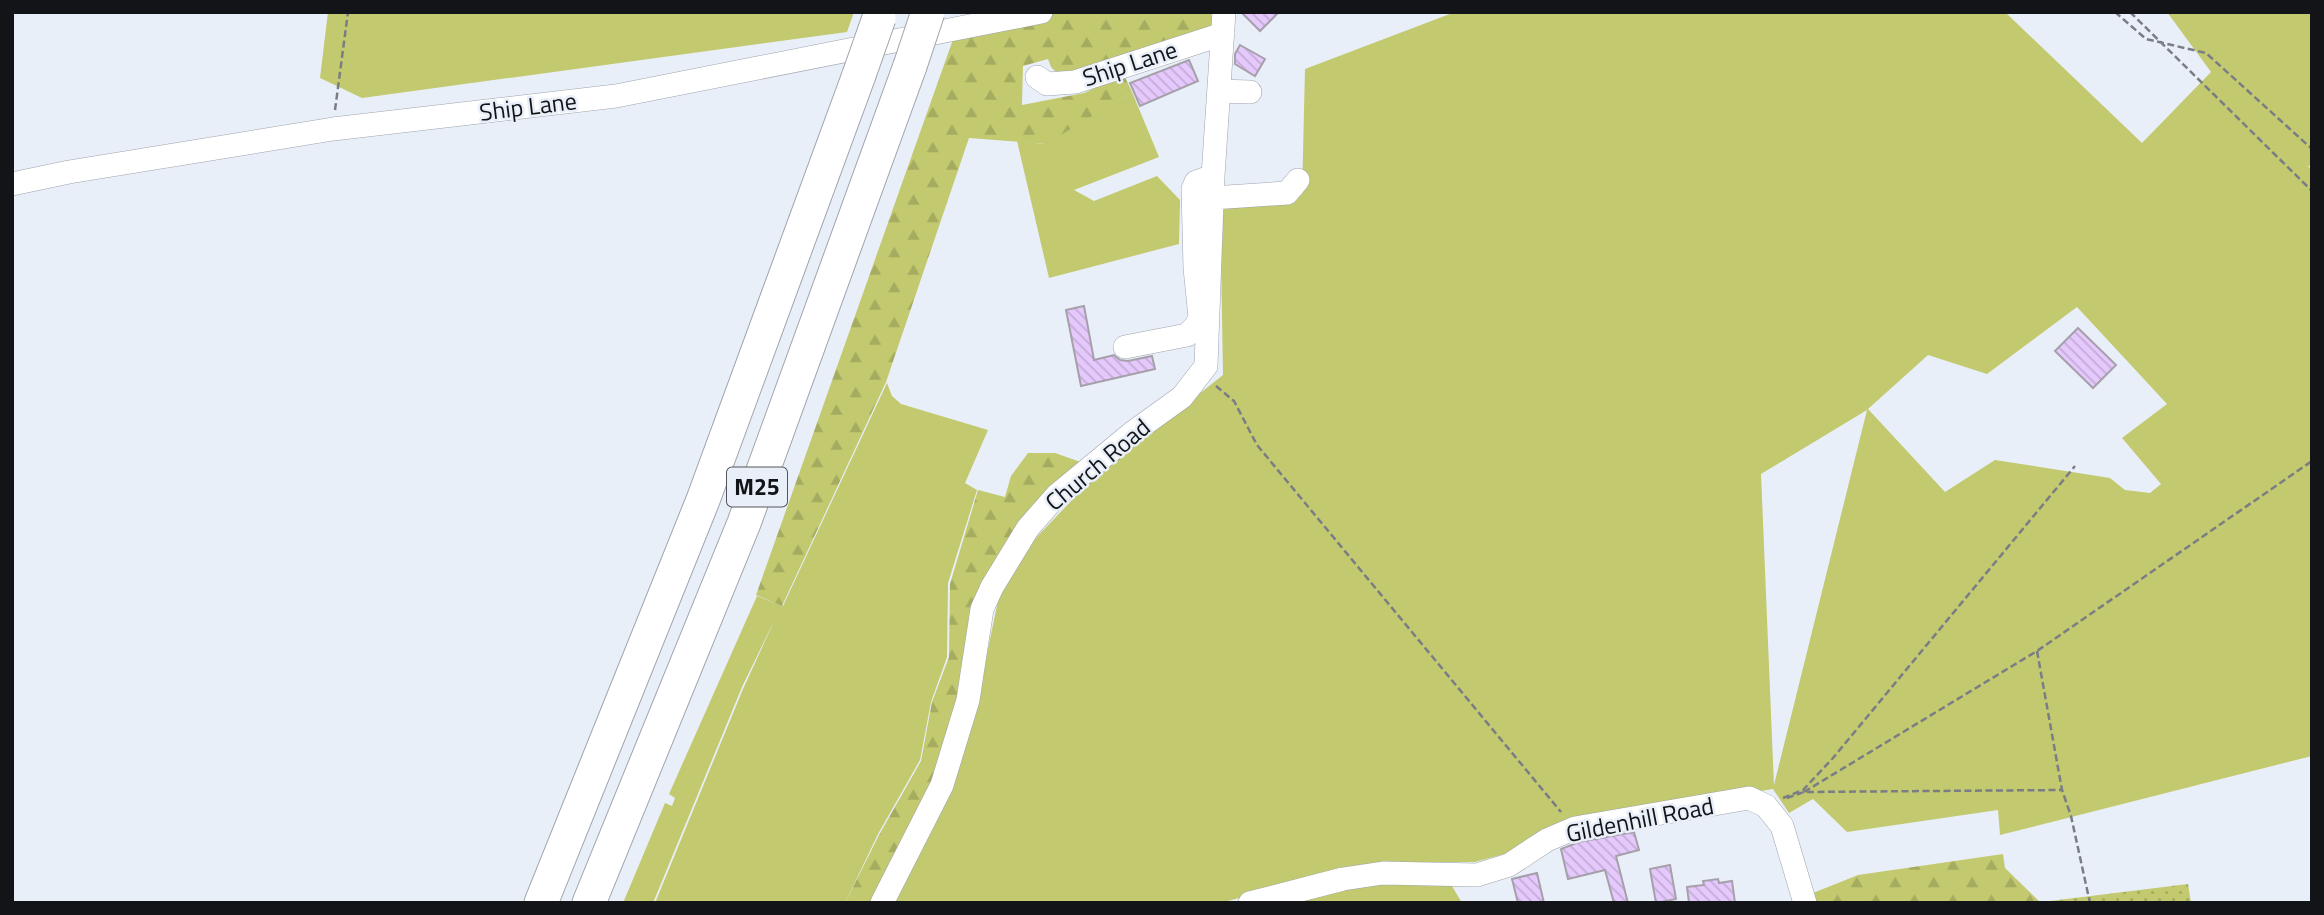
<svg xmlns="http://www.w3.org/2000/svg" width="2324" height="915" font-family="'Titillium Web',sans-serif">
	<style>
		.green { fill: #c2c96e; fill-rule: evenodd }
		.forest { fill: url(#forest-firs) }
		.garden { fill: url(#garden-dots) }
		.building { fill: url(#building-back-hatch); stroke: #a5a0a9; stroke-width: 2 }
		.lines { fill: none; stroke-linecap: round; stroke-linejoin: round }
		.minor-casing { stroke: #9ea4ac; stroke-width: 24 }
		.highway-casing { stroke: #9ea4ac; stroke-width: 35 }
		.path { stroke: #7a7e84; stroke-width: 2.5; stroke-dasharray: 7 3.5; stroke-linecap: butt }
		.minor { stroke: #fff; stroke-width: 23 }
		.highway { stroke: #fff; stroke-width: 33 }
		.highway-bridge-casing { stroke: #9ea4ac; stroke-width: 35; stroke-linecap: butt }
		.highway-bridge { stroke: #fff; stroke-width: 33 }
		.labels { text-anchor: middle; stroke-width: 5; stroke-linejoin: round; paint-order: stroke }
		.shield { fill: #e9eff8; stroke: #52565a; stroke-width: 2 }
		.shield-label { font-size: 23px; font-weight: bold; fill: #121417 }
		.street-label { font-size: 24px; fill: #121417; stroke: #e9eff8 }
	</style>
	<defs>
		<pattern id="forest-firs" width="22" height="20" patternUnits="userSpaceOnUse" patternTransform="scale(1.75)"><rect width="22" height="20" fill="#c2c96e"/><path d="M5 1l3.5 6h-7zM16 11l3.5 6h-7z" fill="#a6ac5f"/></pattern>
		<pattern id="garden-dots" width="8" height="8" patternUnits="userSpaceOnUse" patternTransform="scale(1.75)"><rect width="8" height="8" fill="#c2c96e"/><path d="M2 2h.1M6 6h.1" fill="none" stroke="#a6ac5f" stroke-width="1.8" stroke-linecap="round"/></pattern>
		<pattern id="building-back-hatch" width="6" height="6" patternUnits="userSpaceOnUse" patternTransform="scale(1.75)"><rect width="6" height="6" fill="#e5c8fc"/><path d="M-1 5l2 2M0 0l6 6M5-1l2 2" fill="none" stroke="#c3abd7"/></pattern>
	</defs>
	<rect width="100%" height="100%" fill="#e9eff8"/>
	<path class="green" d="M328,12H854L847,32L362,98L320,78Z
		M1455,12H2005L2142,143L2211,72L2167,12H2312V165L2308,166L2312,170V756L2000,835L1998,810L1847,832L1813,799L1789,813L1773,789L1555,825L1504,854L1475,862L1374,863L1220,903H890L975,711L999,596L1033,541L1092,479L1223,375L1220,200L1302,195L1305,69ZM2077,307L2167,404L2122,438L2161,484L2150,493L2125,490L2110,478L1995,460L1945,492L1868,409L1928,355L1987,374ZM1867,410L1774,785V786L1761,474Z
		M1132,92L1159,157L1074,190L1094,201L1157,176L1180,200L1179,244L1049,278L1017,141L1043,144Z
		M887,383L892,396L901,404L988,430L965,483L977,490L948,583L947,657L931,702L920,760L878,834L845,903H655L743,689L776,617L742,687L653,903H623L665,803L672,806L675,798L669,794L757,596L783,606Z
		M1439,877L1452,886L1462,903H1259L1343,881Z"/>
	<path class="forest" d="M1064,12H1211L1214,32L1062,78L1051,67L1048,59L1023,66L1022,105L1084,93L1124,75L1132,92L1046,144L969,138L886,382L782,606L756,595L956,31Z
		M1028,453H1055L1092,466L990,586L967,699L881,903H845L879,835L921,761L932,702L949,657L950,584L978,490L1005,497L1011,476Z
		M2003,854L2005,868L2041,903H1816L1813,893L1858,875Z"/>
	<path class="garden" d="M2188,884L2191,903H2041L2042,902Z"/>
	<path class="building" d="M1241,12H1279L1260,31Z
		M1240,45L1265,59L1255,76L1235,64V54Z
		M1189,60L1198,81L1140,106L1130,83Z
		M1084,306L1094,360L1114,355L1120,360L1128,361L1152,356L1155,369L1081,386L1066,310Z
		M2078,328L2116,365L2093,388L2055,351Z
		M1634,832L1639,850L1616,856L1628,903H1614L1605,870L1568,879L1561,849L1579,842Z
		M1670,865L1676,899L1656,903L1650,869Z
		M1537,873L1544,903H1518L1512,879Z
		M1718,879L1719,883L1732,881L1735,903H1689L1687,887L1704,885L1703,881Z"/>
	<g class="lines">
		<defs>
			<path id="minor" d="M1037,77L1047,84L1075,82L1223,34
				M1219,91L1250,92
				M12,184L69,172L333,129L616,96L1041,12
				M1212,198L1287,193L1298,180
				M1125,347L1187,335L1196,326L1200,317L1195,268L1193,189L1196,182L1213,176
				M882,903L942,785L968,700L982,609L992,587L1028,528L1057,495L1132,433L1182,397L1206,366L1213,176L1224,12
				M1250,903L1343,879L1383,873L1477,875L1509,865L1547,840L1575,828L1749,798L1766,806L1782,826L1805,903"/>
			<path id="highway" d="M541,903L703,500L859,75
				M589,903L744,523L910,66"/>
		</defs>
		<use href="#minor" class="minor-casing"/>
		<use href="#highway" class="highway-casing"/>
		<path class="path" d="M2115,12L2146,39L2206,53L2312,149
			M2130,12L2312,191
			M335,110L348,12
			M1216,386L1234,401L1257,445L1561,812
			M2037,651L2062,790L2071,816L2090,903
			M1804,792L2037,651L2312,461
			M1783,798L1803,790L1833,758L2075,466
			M1787,798L1804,792L2062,790"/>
		<use href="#minor" class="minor"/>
		<use href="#highway" class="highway"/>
		<defs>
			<path id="highway-bridge" d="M910,66L928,12
				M859,75L879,18"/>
		</defs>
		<use href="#highway-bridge" class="highway-bridge-casing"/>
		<use href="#highway-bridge" class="highway-bridge"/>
	</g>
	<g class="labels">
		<rect class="shield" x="727" y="467.5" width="60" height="39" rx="5"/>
		<g class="shield-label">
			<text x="757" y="495">M25</text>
		</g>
		<g class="street-label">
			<text transform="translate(1130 64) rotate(-18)" y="8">Ship Lane</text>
			<text transform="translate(528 107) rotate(-7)" y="8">Ship Lane</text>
			<text transform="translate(1098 465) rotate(-40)" y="8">Church Road</text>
			<text transform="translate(1640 820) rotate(-11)" y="8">Gildenhill Road</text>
		</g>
	</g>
	<rect width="2324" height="915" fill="none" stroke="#121417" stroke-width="28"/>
</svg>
